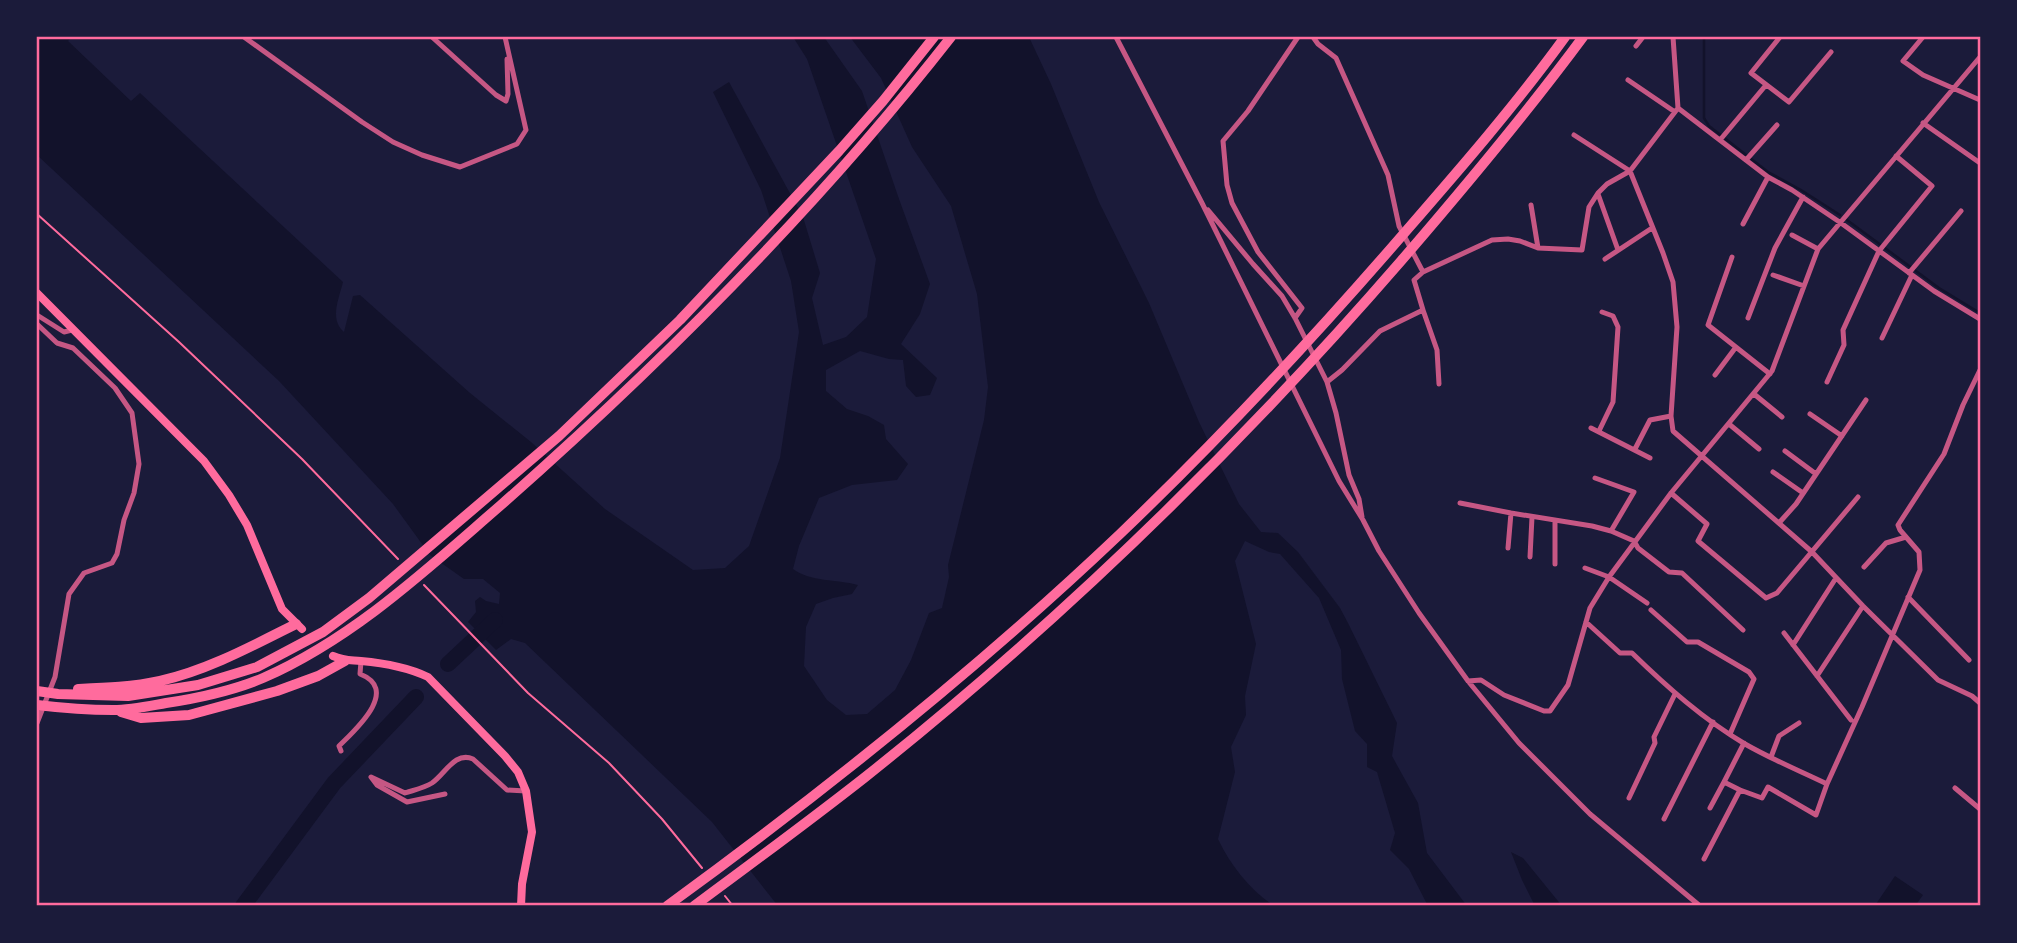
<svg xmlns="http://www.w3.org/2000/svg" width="2017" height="943" font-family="Signika,sans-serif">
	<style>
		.water { fill: #12122b }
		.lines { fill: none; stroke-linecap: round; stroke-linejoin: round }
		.stream { stroke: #12122b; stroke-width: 2.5 }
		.river { stroke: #12122b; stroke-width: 16 }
		.path { stroke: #ff6b9d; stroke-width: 2 }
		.minor { stroke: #c65784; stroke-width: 5 }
		.secondary { stroke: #ff6b9d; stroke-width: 8 }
		.trunk { stroke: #ff6b9d; stroke-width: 10 }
		.motorway { stroke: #ff6b9d; stroke-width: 10 }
		.neatline { fill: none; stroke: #ff6b9d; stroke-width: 2.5 }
	</style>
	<rect width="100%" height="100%" fill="#1b1b3a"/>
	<path class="water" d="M37,37H72L68,41L131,101L140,93L343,282C339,299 329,319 344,332L353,296L360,295L470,393L531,442L605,509L693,570L725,568L749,546L780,458L799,332L791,281L761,190L713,92L729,82L803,217L820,273L812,298L823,345L846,337L867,317L876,259L807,59L793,37H824L862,91L899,199L930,284L920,314L901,344L937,378L930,395L916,397L906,386L903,360L889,359L860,351L826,370V391L847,409L868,416L884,425L886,439L908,464L897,480L852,485L819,498L799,546L793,569C811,582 836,579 858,585L852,594L833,598L816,604L806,627L804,666L827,700L846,715L867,714L895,690L911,660L929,613L942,608L949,577L948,565L984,420L988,387L977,294L951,206L912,147L881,78L850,37H1029L1051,84L1099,202L1149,303L1199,422L1239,504L1261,532L1278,533L1298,552L1340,608L1348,623L1397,723L1392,756L1418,803L1427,853L1467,906H1428L1409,869L1390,850L1395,833L1377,772L1367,767V744L1355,731L1342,679L1341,650L1319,598L1280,554L1269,552L1245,541L1235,561L1256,644L1245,696L1246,715L1231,747L1235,772L1218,839C1231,866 1249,889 1274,906H778L712,822L525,643L511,639L496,650L468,622L476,612L475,601L480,597L486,601L499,604L500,593L483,579H464L430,555L393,504L279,381L37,155Z
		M1511,852L1523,858L1562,906H1535L1522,880Z
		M1895,876L1923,895L1915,906H1880L1876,904Z"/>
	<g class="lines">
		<path class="stream" d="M1704,37V118L1709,126L1768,172L1801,190L1840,215
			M1847,220L1939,288L1980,313"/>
		<path class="river" d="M448,664L495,620
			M243,906L334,783L416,697"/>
		<path class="path" d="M37,214L179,342L302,459L398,559
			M424,585L528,693L609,763L662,819L702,868
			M725,896L733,906"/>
		<path class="minor" d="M244,37L362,122L393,142L422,155L460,167L517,144L526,130L505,37
			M432,37L496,95L506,101L508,94L507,59
			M1116,37L1202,203L1339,481L1363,520L1379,551L1419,613L1468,681L1519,743L1590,814L1700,906
			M1313,37L1318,44L1336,58L1388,175L1399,226L1423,272
			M1780,37L1751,73L1789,102L1831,52
			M1923,37L1903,61L1923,75L1980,100
			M1636,46L1643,37
			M1628,80L1675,112
			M1678,108L1768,177L1792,190L1841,223L1934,291L1980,319
			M1923,123L1980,163
			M1574,135L1630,171L1663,253L1673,282L1677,327L1671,416L1673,431L1812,552L1863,606L1938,680L1972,696L1980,703
			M1720,140L1766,85
			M1746,160L1777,125
			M1598,194L1618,250
			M1531,205L1538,248
			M1208,210L1253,264L1282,296L1295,318L1327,382L1336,413L1349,475L1359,499L1362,517
			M1743,224L1768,177
			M1792,235L1818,249
			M1732,257L1708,325L1770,374
			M1605,259L1652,228
			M1909,273L1961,211
			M1773,275L1804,286
			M1423,310L1437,350L1439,384
			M37,315L64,332L72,330
			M1295,318L1302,308L1258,252L1232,203L1227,185L1223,141L1248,111L1298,37
			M1748,318L1775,248L1803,197
			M37,324L57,343L73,348L115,388L132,413L139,464L134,493L124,520L117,554L112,563L84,573L69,594L55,677L37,723
			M1882,338L1912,275
			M1715,375L1736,347
			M1327,382L1342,370L1380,331L1423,310L1414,280L1423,272L1492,240L1508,239L1520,241L1538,248L1582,250L1589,207L1598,193L1607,184L1630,171L1678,108L1673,37
			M1827,382L1844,345L1843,330L1879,251L1932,186L1896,156
			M1754,394L1782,417
			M1810,414L1842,436
			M1729,424L1759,449
			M1591,428L1650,458
			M1599,431L1613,402L1618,327L1613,316L1602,312
			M1635,449L1650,420L1671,416
			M1785,451L1816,474
			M1773,472L1803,493
			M1595,478L1634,492L1611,531
			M1671,493L1707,524L1698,541L1766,598L1777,593L1858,497
			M1460,503L1511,513L1592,526L1611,531L1634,541L1638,548L1669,572L1682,573L1743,630
			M1779,523L1796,504L1866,400
			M1508,548L1511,513
			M1530,557L1532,517
			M1555,564V521
			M1864,567L1886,543L1906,537
			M1585,568L1609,577L1647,603
			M1908,597L1969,660
			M1651,610L1687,642H1698L1749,672L1754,679L1730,734
			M1586,622L1620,653H1632C1667,687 1703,719 1745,744C1771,759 1800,771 1827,784
			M1784,633L1851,720
			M1793,645L1836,578
			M1817,676L1863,606
			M1468,681L1481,680L1504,695L1544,711H1550L1568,685L1590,608L1609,577L1671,493L1772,371L1818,249L1980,57
			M341,751L339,746C354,731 401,690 360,674L361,661
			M1771,757L1779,736L1799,723
			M1955,788L1980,809
			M1740,790L1762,798L1768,787L1816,815L1827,784L1862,707L1920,570L1919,552L1900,530L1898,525L1944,454L1963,405L1980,370
			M445,794L407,802L377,785L371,777L405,793C414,790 424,788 432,783C445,774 455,751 473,759L507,790L526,791
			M1629,798L1655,743L1654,737L1675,694
			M1710,808L1724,782
			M1664,819L1713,722
			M1704,859L1740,790L1724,782L1744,743"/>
		<path class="secondary" d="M37,293L204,461L229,495L247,525L282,609L302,629
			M333,656C344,661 350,660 361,661C384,663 407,667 428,677L505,756L518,772L526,791L532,832L522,884L521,906"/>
		<path class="trunk" d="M78,689C105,688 133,687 160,681C208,670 252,646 296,624
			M37,691L58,694L128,696L198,685L257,667L323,632L369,598L559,436L680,320L839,151L883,101L934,37
			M37,705C62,708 88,710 113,710C131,710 149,706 166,703C199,698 232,691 263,678C354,638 427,569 501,505C663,362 818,207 951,37
			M121,712L141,718L189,715L277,691L318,676L345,661"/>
		<path class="motorway" d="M667,906C825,791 978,669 1120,534C1215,443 1306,346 1393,246C1452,178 1512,110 1565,37
			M694,906C751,864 808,822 864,778C1059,623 1238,449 1401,261C1464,188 1526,114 1583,37"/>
	</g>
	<rect width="2017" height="943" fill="none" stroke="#1b1b3a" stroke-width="77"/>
	<rect x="38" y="38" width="1941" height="866" class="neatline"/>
</svg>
